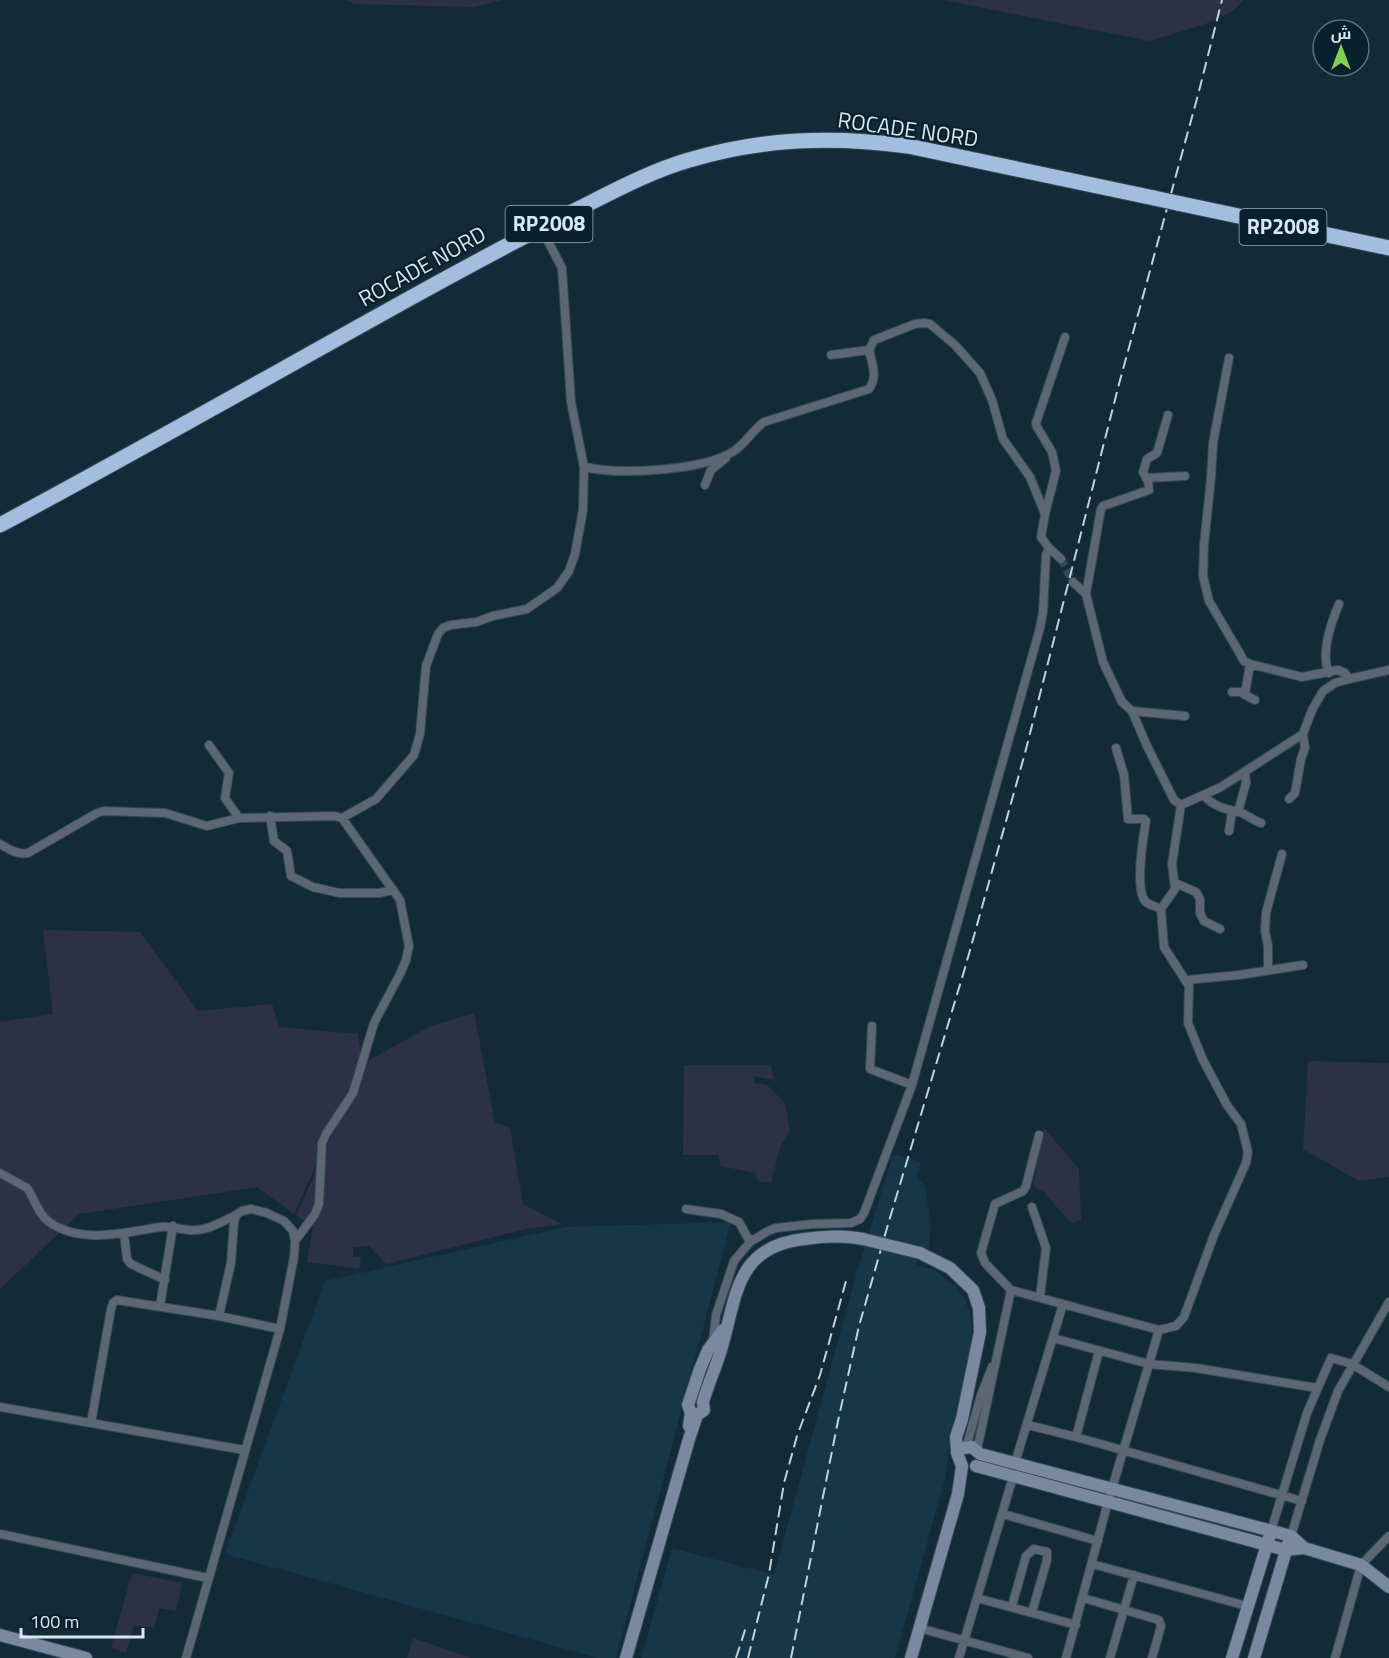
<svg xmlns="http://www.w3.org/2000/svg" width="1389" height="1658" font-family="'Titillium Web',Cairo,sans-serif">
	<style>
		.built { fill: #173647 }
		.green { fill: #2d3147 }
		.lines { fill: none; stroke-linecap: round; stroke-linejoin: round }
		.street-tunnel { stroke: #314754; stroke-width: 8; stroke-dasharray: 8 4; stroke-linecap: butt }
		.street-casing { stroke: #334955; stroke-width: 10 }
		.secondary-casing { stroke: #334955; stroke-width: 14 }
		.highway-casing { stroke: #334955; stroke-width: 17 }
		.street { stroke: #5c6674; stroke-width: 8 }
		.secondary { stroke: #79899f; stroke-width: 12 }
		.highway { stroke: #a3bdde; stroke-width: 15 }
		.rail { stroke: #c2d2db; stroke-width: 2; stroke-dasharray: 12 6; stroke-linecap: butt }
		.secondary-bridge-casing { stroke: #334955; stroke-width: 14; stroke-linecap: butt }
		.highway-bridge-casing { stroke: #334955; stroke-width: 17; stroke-linecap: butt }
		.secondary-bridge { stroke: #79899f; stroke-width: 12 }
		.highway-bridge { stroke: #a3bdde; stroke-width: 15 }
		.labels { text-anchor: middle; stroke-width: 4.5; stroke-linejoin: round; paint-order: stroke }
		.shield { fill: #09212e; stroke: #9bacb6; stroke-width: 1.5 }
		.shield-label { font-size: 21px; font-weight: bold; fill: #d9e7f0 }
		.street-label { font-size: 22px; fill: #d9e7f0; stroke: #09212e }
	</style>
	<rect width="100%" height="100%" fill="#132b38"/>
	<path class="built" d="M893,1155H898L921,1162L916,1177L923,1183L925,1187L931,1225L929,1251L921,1248L917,1265L934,1270L955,1286L964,1297L970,1313L972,1330L965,1384L949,1446L945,1479L895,1658H641L672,1548L774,1575L856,1275Z
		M731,1222L616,1658H598L225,1554L325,1281L565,1227Z"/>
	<path class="green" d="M344,0H502L474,7L355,4Z
		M943,0H1244L1233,11L1205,24L1150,41Z
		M43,930L140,932L198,1011L272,1004L279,1027L358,1034L362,1061L294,1214L257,1187L79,1214L0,1289V1022L53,1014Z
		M474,1013L495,1123L510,1127L523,1204L562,1224L526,1229L386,1264L369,1246L353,1247V1257H361L359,1269L307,1262L313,1225L296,1216L364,1063L431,1026Z
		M1308,1061L1389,1063V1177L1359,1181L1303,1149Z
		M684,1065H771L774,1080L754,1076V1083L767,1085L785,1103L790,1132L781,1145L771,1183L758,1181L755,1173L721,1166L718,1155H683Z
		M1044,1128L1079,1169L1081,1220L1071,1223L1044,1192L1033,1186Z
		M132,1573L182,1583L176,1611L159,1608L154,1628L134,1625L126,1653L111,1648Z
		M413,1638L471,1658H407Z"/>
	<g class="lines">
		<path class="street-tunnel" d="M1061,559L1073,582"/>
		<defs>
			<path id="street" d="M831,355L869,350
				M1229,358L1213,443L1211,478L1204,545L1203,576L1209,601L1239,652L1244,661L1250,664L1302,677L1338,670L1345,673L1349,679
				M1168,415L1157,453L1147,459L1143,472L1148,481L1149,490L1103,506L1101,509L1086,594L1103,662L1122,702L1132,711L1147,746L1174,800L1181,805
				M584,467C620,475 703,471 734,451C746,443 753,430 764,422L869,389C878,377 872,363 869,350L874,340L915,324L924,323L930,324L955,345L980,373L992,400L1003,439L1030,477L1045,514
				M1146,478L1185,476
				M705,485L711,470L726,458
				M1049,548L1061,559
				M1073,582L1086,594
				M1329,673C1320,653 1331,623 1339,604
				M1232,692H1240L1255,700
				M1245,694L1250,664
				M1132,711L1185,716
				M209,745L229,773L225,798L239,818
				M1204,796C1215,807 1225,809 1239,812C1246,814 1253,820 1261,823
				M1289,799L1295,793L1301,759L1305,748L1303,734
				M1238,812L1246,783L1245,772
				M270,816L274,841L287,851L291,876L313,887L339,893H379L393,890
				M342,818L376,799L414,755L420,734L426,666L438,634L443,628L451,625L476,622L493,616L527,609L557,588L569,571L575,554L583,510L584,467L571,402L562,268L541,228
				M1229,831L1232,812
				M0,844C9,849 17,855 28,853L97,813L104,811L165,813L207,826L239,818L334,816L342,818L400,900L409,946L406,960L400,974L374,1023L353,1093L326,1134L322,1143L319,1204L315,1214L295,1241
				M1175,883L1196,892L1200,899V913L1204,921L1220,929
				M1161,909L1175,889L1172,864L1181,805L1221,787L1303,734L1312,710L1323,691L1335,683L1349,679L1389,670
				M1268,970V946L1265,931L1266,913L1282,854
				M1187,980L1239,975L1303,965
				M872,1026L870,1069L912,1085
				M1039,1135L1026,1186L1023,1191L995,1204L981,1253L985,1263L1011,1290L1159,1330L1176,1326L1184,1317L1214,1235L1246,1163L1248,1152L1241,1124L1227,1105L1203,1060L1188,1023L1189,986L1164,947L1161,909C1156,906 1148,905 1145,901C1135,888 1143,838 1146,821L1144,819H1128L1124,775L1116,748
				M0,1173L27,1188C35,1199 37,1213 49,1222C82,1245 126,1232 161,1227C171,1226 179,1229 189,1230C206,1232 221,1222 236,1215
				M1032,1207L1046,1248L1040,1297
				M686,1209L721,1214L739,1222L750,1242
				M124,1234L127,1259L131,1264L165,1280
				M160,1306L173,1226
				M1053,1338L1149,1364L1196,1368L1317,1388
				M713,1343L716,1315L734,1261L750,1242L768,1231L776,1228L813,1224L851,1223L860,1219L864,1213L912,1085L1040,628L1043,612L1046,555L1049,548L1041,537L1045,514L1056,471L1052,452L1037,427L1036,423L1065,337
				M0,1407L244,1450
				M91,1423L111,1309L113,1303L117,1300L219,1316L280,1329
				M1028,1425L1076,1437L1302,1501
				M1076,1437L1099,1351
				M966,1448L981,1395L992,1367
				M977,1450L1011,1290
				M1015,1463L1063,1304
				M1003,1514L1098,1541
				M1271,1531L1307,1413L1331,1358L1352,1364L1389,1387
				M0,1534L208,1578
				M1291,1536L1320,1440L1338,1391L1389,1302
				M1092,1564L1247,1606
				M977,1598L1076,1625
				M1083,1598L1159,1620L1161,1626L1152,1658
				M1012,1606L1026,1556L1034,1549L1047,1552V1560L1032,1612
				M919,1628L1028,1658
				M186,1658L280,1329L294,1257L295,1241L293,1231L284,1221L267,1213L251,1209L242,1211L236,1215L234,1222L231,1263L219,1316
				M959,1658L1013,1477
				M1066,1658L1108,1502L1159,1330
				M1110,1658L1134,1575
				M1335,1658L1361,1565L1389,1536"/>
			<path id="secondary" d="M689,1426L691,1413L688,1405L700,1369L708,1350L723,1330
				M964,1448L972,1447L980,1454L1291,1536L1304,1548
				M976,1466L1286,1550L1304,1548L1361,1565L1389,1587
				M0,1635L86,1658
				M626,1658L689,1439L697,1415L704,1410L703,1402C708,1384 716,1367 721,1350C737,1296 735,1247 804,1239C825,1236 843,1235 863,1239
				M911,1658L958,1494L962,1466L957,1453L956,1437L962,1419L980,1332L979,1308L973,1290L950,1268L920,1253
				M1232,1658L1269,1538
				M1254,1658L1288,1544"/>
			<path id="highway" d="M1177,203L1389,248
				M0,525C142,449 282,369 423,291C474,263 526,235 578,209C614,191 651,171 689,160C763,138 832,136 908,146L1154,198"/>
		</defs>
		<use href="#street" class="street-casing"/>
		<use href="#secondary" class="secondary-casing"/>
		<use href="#highway" class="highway-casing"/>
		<use href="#street" class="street"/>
		<use href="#secondary" class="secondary"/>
		<use href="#highway" class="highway"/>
		<path class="rail" d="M736,1658L746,1627
			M748,1658L769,1574L784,1483L797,1436L820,1375L846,1281
			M791,1658L838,1421L859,1326L889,1221L965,968L1025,753L1119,384L1198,95L1222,0"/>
		<defs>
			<path id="secondary-bridge" d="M863,1239L920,1253"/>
			<path id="highway-bridge" d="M1154,198L1177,203"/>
		</defs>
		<use href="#secondary-bridge" class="secondary-bridge-casing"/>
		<use href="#highway-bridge" class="highway-bridge-casing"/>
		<use href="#secondary-bridge" class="secondary-bridge"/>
		<use href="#highway-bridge" class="highway-bridge"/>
	</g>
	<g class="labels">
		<g class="shield">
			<rect x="505.5" y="206" width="87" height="36" rx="4.5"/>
			<rect x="1239.5" y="209" width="87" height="36" rx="4.5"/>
		</g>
		<g class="shield-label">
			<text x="549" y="231">RP2008</text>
			<text x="1283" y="234">RP2008</text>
		</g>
		<g class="street-label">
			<text transform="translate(908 129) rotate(8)" y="8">ROCADE NORD</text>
			<text transform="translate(422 266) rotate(-29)" y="8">ROCADE NORD</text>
		</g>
	</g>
	<g transform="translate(1341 48)"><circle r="28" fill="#09212e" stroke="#5c707c" stroke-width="1.5"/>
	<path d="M0-4.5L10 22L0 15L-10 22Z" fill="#81d051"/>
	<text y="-9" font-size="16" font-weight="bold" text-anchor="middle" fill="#d9e7f0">ش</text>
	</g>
	<path d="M21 1628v9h122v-9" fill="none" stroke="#d9e7f0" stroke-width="3"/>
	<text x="30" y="1628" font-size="18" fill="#d9e7f0" stroke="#09212e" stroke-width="4.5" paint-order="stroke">100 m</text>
</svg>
